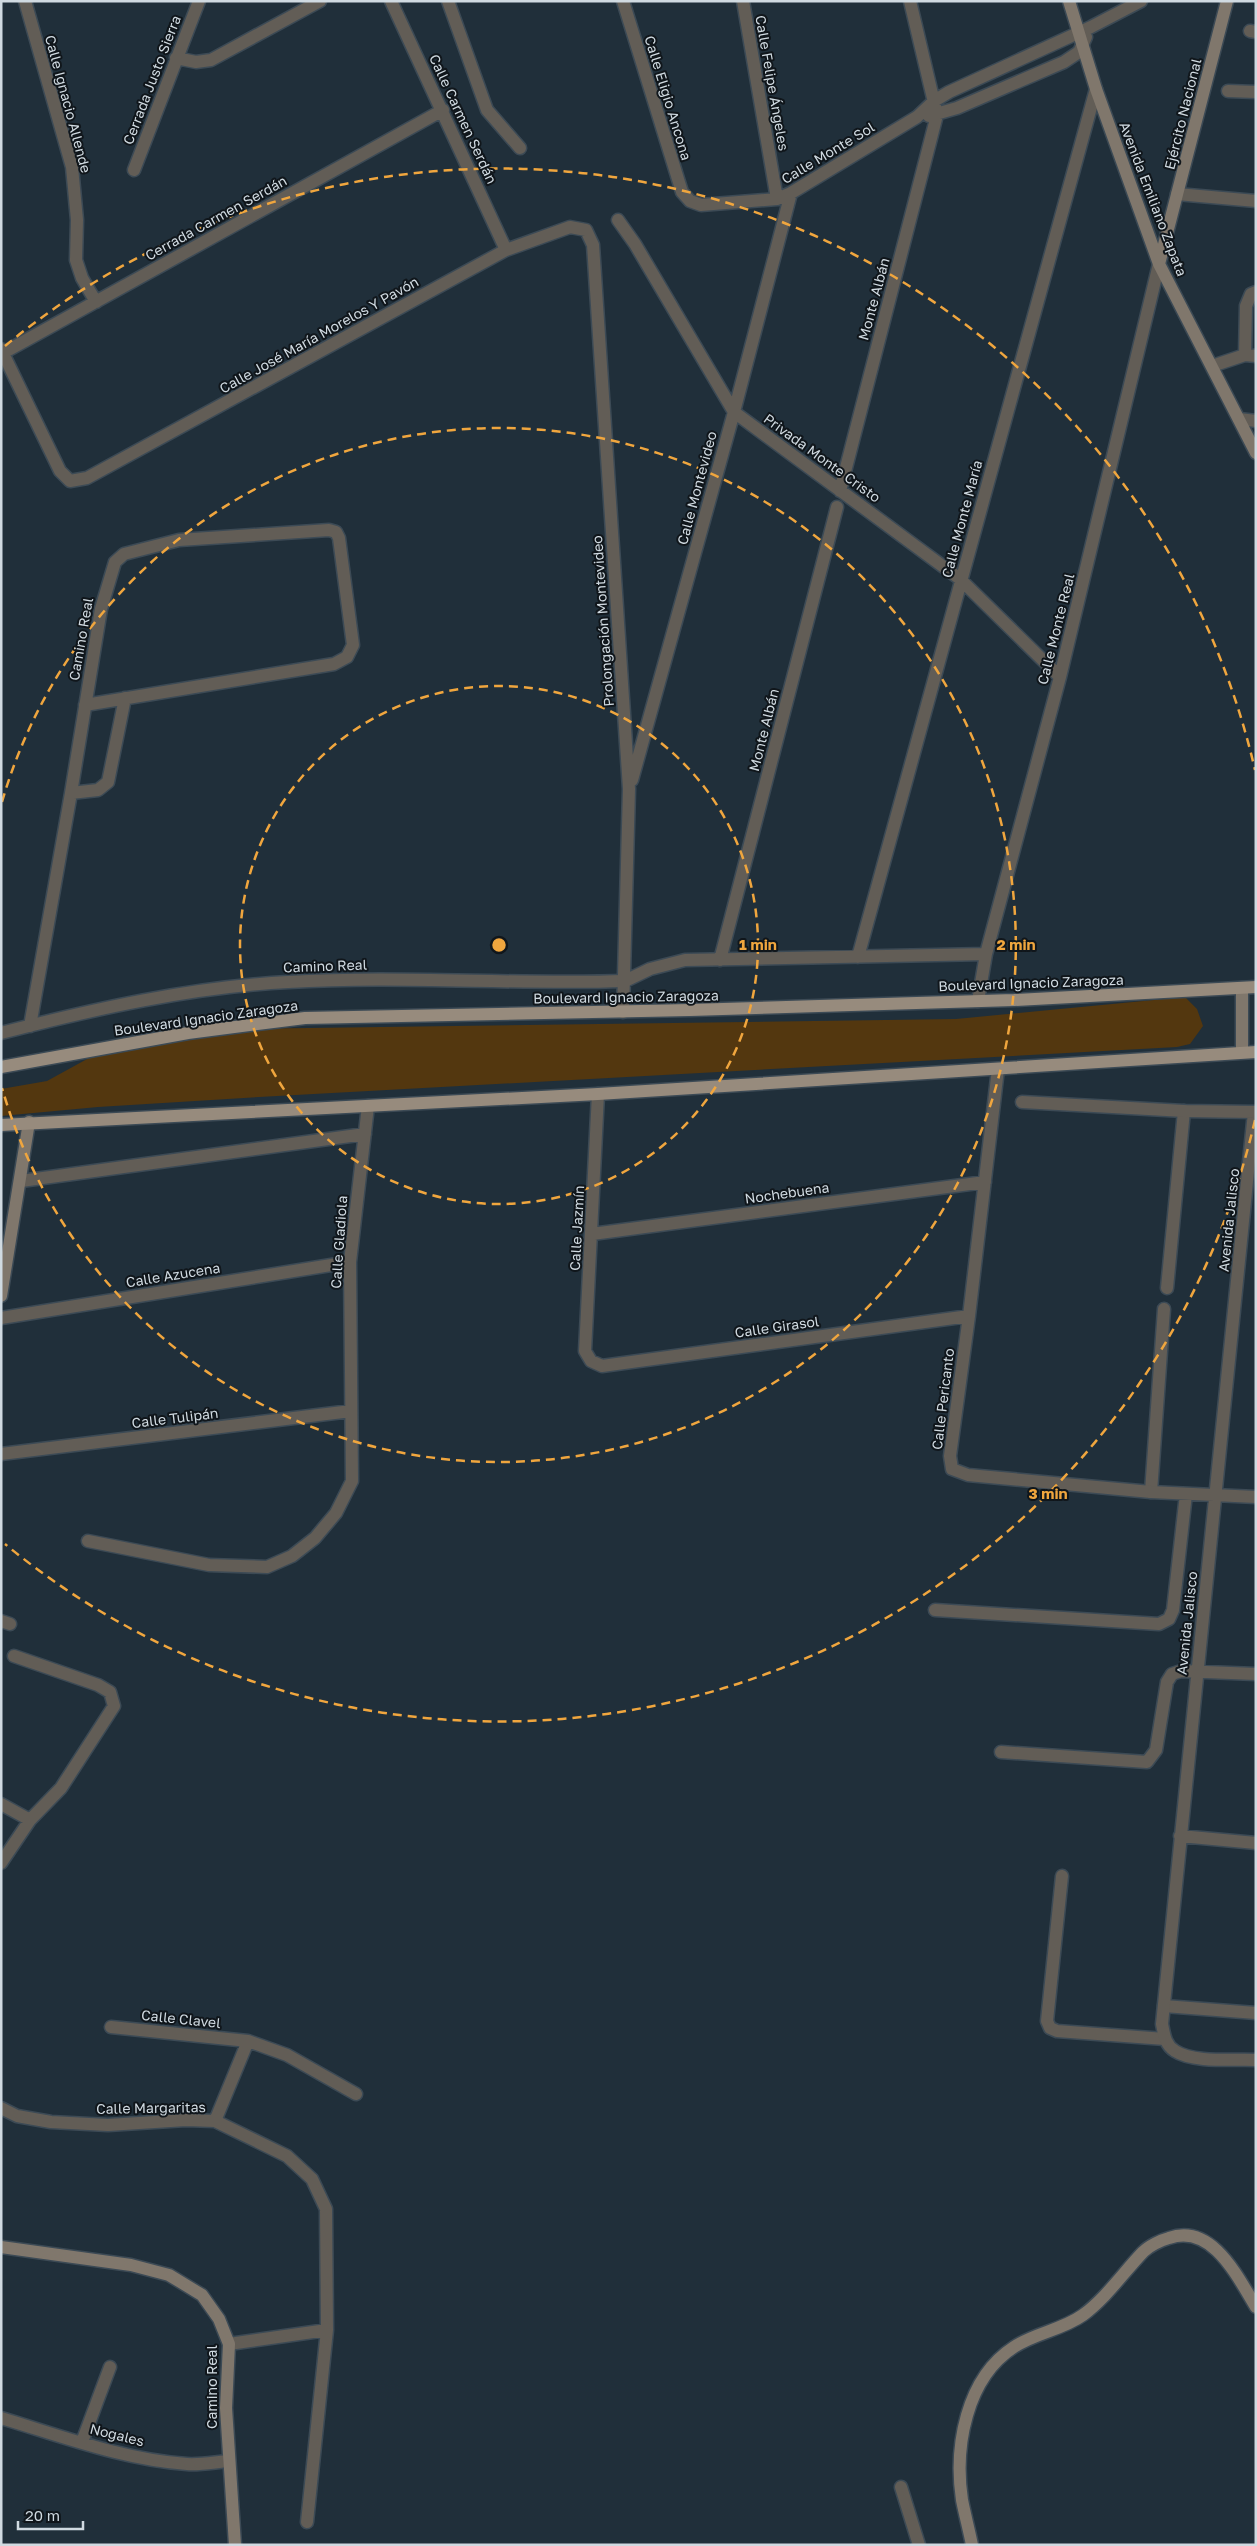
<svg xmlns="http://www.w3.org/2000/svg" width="1257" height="2546" font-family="'Golos Text',sans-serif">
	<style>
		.green { fill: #53370f }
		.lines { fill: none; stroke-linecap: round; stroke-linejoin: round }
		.lane-casing { stroke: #3c4a55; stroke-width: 15 }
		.street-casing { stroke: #3c4a55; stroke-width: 15 }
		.secondary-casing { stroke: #3c4a55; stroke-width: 15 }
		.primary-casing { stroke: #3c4a55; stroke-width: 15 }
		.lane { stroke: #625d56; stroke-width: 12 }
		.street { stroke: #625d56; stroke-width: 12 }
		.secondary { stroke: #80776c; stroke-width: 12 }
		.primary { stroke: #978b7d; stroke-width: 12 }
		.ring { fill: none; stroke: #f0a63e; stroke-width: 2.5; stroke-dasharray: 9 6 }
		.labels { text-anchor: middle; stroke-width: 4; stroke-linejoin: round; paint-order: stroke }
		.street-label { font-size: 14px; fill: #d0dae1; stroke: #10161b }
		.centre { fill: #f0a63e; stroke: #10161b; stroke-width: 2.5 }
		.ring-label { font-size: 15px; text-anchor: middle; font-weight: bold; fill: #f0a63e; stroke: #10161b; stroke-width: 4; stroke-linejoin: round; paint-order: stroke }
	</style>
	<rect width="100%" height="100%" fill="#202f3a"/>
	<path class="green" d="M1185,997L1197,1009L1203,1026L1190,1044L1177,1047L259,1097L98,1107L1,1116V1089L47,1081L98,1053L234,1029L956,1019Z"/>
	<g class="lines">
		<defs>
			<path id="lane" d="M1250,31L1256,32
				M1228,91L1256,92
				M1245,355L1246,306L1251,294L1256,292
				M1212,366L1245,355L1256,356
				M1239,419L1256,421
				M71,793L98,790L108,782L125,698
				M30,1026L71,793L101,609L115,562L124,554L179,540L329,530L336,532L339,538L353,645L347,657L334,664L85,705
				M1,1033C94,1009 192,987 288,982C400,975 512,985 625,981
				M1167,1288L1184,1111
				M1151,1492L1164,1309
				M1062,1876L1047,2021L1050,2028L1057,2031L1165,2039
				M1164,2006L1256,2013
				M901,2487L919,2545"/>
			<path id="street" d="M25,1L72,167L77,220L76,260L82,278L96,302
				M391,1L506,250
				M448,1L487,110L520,148
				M623,1L682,192L690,201L701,205L777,199L791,193L917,117L934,101L949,92L1091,27L1141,1
				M743,1L777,199
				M176,58L196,62L211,60L320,1
				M929,116L957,108L1064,62L1079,52L1086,37
				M134,170L199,1
				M1177,194L1256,201
				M618,220L635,244L734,412L960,579L1060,677
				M1,349L60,471L70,481L87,478L506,250L570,227L586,230L593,245L629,789L623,1012
				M3,353L443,110
				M840,491L937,115L910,1
				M632,780L734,412L791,193
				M858,957L1096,89
				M720,960L837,507
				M625,981L650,969L685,960L986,954
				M978,1001L986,954L1060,677L1159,264
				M998,1069L969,1316L950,1456L952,1469L968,1475L1151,1492L1256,1497
				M598,1094L585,1351L591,1361L602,1366L969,1316
				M1022,1102L1184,1111L1256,1112
				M1254,1112L1162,2024C1164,2034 1165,2045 1175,2051C1193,2063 1234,2059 1256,2060
				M21,1181L365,1134
				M592,1234L985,1182
				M1,1318L350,1262
				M1,1454L351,1411
				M88,1541L209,1565L267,1567L292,1556L315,1538L336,1513L352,1481L350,1262L368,1106
				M935,1610L1159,1624L1169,1619L1173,1610L1186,1494
				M1,1621L10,1624
				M1001,1752L1147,1762L1156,1750L1167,1682L1172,1674L1181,1671L1256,1674
				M1,1804L30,1820
				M1180,1836L1256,1843
				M1,1863L30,1820L61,1788L114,1706L110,1692L98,1685L14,1656
				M111,2027L248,2041L287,2055L356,2094
				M1,2108L17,2116L51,2122L108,2125L186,2120L215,2121L287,2156L312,2179L326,2209L327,2330L307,2522
				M215,2121L248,2041
				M229,2344L327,2330
				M1,2418C61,2436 124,2460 187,2464C201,2465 215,2462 229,2461
				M82,2442L110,2367"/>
			<path id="secondary" d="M1069,1L1096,89L1159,264L1256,453
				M1159,264L1227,1
				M1242,988V1052
				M1,1296L29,1122
				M1,2247L131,2265L169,2275L202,2295L219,2319L229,2344L226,2408L235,2545
				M972,2545C969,2530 965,2515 962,2500C954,2447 966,2378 1014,2347C1035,2333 1062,2330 1083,2315C1106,2298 1123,2273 1143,2252C1149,2246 1161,2240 1169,2238C1212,2223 1237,2276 1256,2307"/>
			<path id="primary" d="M1,1067L188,1033L305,1018L690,1010L1014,1000L1256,987
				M1,1125L598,1094L1256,1052"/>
		</defs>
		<use href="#lane" class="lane-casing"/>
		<use href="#street" class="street-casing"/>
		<use href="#secondary" class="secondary-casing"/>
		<use href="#primary" class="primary-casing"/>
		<use href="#lane" class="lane"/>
		<use href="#street" class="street"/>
		<use href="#secondary" class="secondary"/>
		<use href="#primary" class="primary"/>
	</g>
	<g class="ring">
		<circle cx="499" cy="945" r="259"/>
		<path d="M2 802A517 517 0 1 1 2 1088"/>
		<path d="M1255 1120A776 776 0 0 1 5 1544M5 346A776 776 0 0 1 1255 770"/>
	</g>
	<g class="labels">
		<g class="street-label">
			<text transform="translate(152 80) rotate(-69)" y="5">Cerrada Justo Sierra</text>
			<text transform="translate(772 83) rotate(80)" y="5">Calle Felipe Ángeles</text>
			<text transform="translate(668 98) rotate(73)" y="5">Calle Eligio Ancona</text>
			<text transform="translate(68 104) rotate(75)" y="5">Calle Ignacio Allende</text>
			<text transform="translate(1183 114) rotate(-76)" y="5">Ejército Nacional</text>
			<text transform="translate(463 119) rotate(65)" y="5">Calle Carmen Serdán</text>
			<text transform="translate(828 153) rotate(-31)" y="5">Calle Monte Sol</text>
			<text transform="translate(1153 199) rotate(69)" y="5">Avenida Emiliano Zapata</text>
			<text transform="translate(216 218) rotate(-29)" y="5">Cerrada Carmen Serdán</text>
			<text transform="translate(874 299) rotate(-75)" y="5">Monte Albán</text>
			<text transform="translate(319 335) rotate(-29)" y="5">Calle José María Morelos Y Pavón</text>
			<text transform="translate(822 458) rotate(36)" y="5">Privada Monte Cristo</text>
			<text transform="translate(697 488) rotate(-75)" y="5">Calle Montevideo</text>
			<text transform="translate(962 519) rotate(-75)" y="5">Calle Monte María</text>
			<text transform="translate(603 621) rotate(-94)" y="5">Prolongación Montevideo</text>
			<text transform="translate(1056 629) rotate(-76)" y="5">Calle Monte Real</text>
			<text transform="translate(81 639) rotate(-80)" y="5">Camino Real</text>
			<text transform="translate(764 730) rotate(-76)" y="5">Monte Albán</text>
			<text transform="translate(325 966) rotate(-2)" y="5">Camino Real</text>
			<text transform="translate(1031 983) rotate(-2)" y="5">Boulevard Ignacio Zaragoza</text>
			<text transform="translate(626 997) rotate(-1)" y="5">Boulevard Ignacio Zaragoza</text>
			<text transform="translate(206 1018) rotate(-8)" y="5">Boulevard Ignacio Zaragoza</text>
			<text transform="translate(787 1193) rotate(-8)" y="5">Nochebuena</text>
			<text transform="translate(1229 1220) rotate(-84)" y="5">Avenida Jalisco</text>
			<text transform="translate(577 1228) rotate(-87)" y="5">Calle Jazmín</text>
			<text transform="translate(339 1242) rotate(-86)" y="5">Calle Gladiola</text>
			<text transform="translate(173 1275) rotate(-9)" y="5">Calle Azucena</text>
			<text transform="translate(777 1327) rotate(-8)" y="5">Calle Girasol</text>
			<text transform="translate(943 1399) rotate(-83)" y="5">Calle Pericanto</text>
			<text transform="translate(175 1418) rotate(-7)" y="5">Calle Tulipán</text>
			<text transform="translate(1187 1623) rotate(-84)" y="5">Avenida Jalisco</text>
			<text transform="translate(181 2019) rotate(6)" y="5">Calle Clavel</text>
			<text transform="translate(151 2108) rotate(-1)" y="5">Calle Margaritas</text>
			<text transform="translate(212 2387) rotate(-90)" y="5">Camino Real</text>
			<text transform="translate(117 2435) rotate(14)" y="5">Nogales</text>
		</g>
	</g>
	<circle cx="499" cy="945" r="8" class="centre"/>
	<g class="ring-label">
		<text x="758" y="950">1 min</text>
		<text x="1016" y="950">2 min</text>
		<text x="1048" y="1499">3 min</text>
	</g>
	<rect width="1257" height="2546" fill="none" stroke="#d0dae1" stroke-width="5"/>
	<path d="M18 2521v8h65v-8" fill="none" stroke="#d0dae1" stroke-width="2.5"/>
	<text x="25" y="2521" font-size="15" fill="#d0dae1" stroke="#10161b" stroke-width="4" paint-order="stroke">20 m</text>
</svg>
